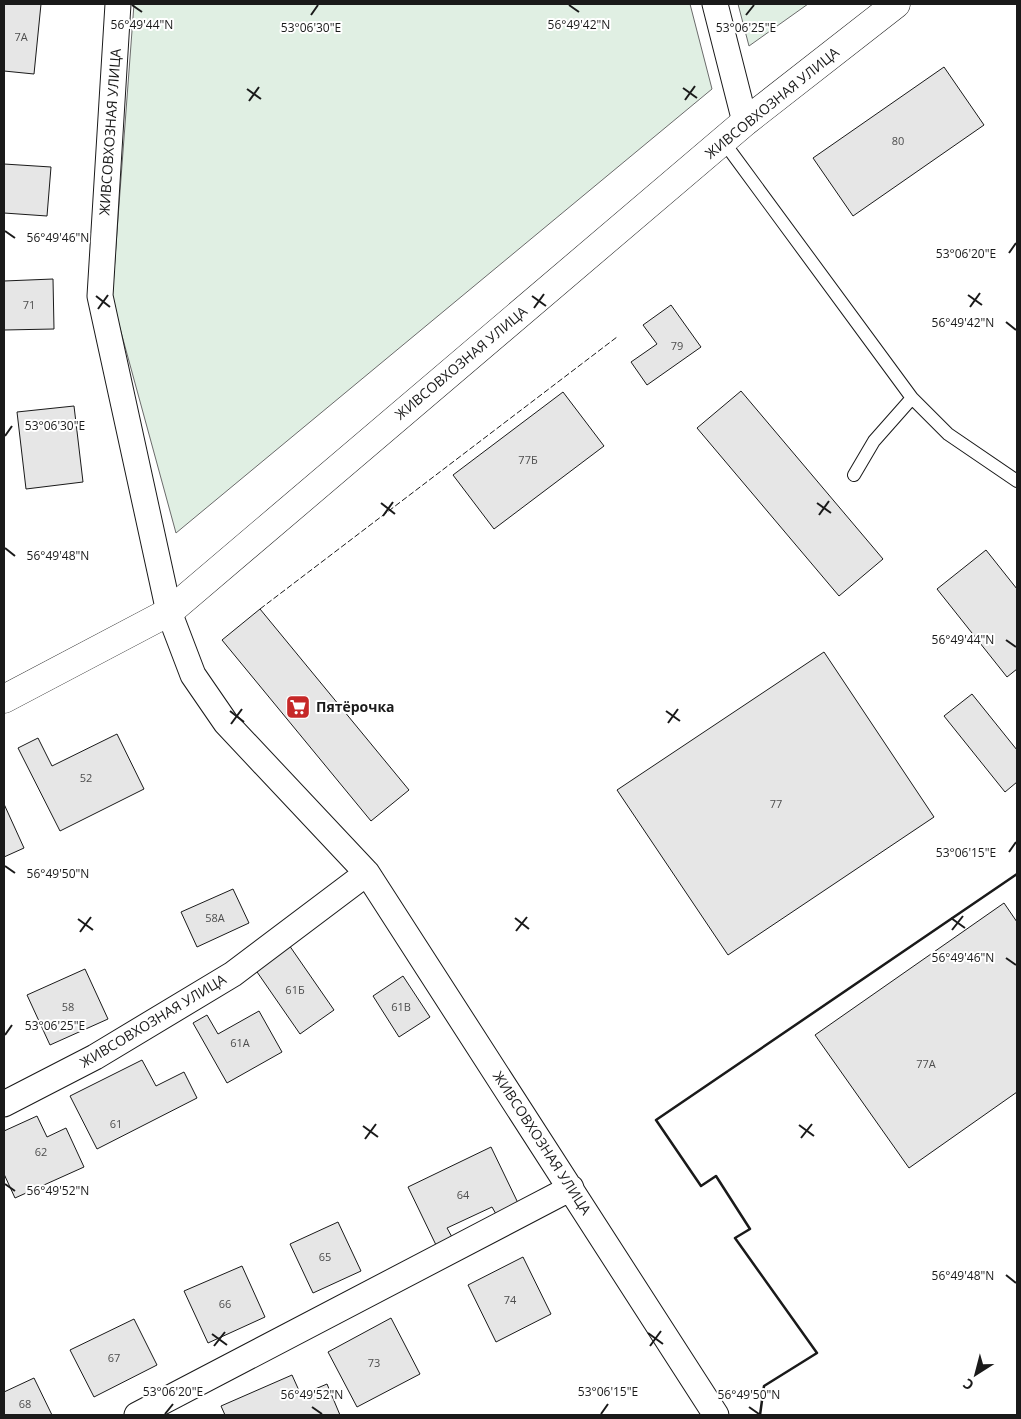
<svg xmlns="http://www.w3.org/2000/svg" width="1021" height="1419" font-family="'Open Sans',sans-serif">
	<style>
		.green { fill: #e0efe3; stroke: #6a6a6a }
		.building { fill: #e6e6e6; stroke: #1a1a1a }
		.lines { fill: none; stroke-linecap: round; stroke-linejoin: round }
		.service-casing { stroke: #1a1a1a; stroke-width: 14 }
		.minor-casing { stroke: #1a1a1a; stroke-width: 27 }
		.tertiary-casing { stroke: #1a1a1a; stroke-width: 29 }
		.service { stroke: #fff; stroke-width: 12 }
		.minor { stroke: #fff; stroke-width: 25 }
		.tertiary { stroke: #fff; stroke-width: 28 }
		.fence { stroke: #1a1a1a; stroke-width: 1; stroke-dasharray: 6 2.5; stroke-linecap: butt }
		.wall { stroke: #1a1a1a; stroke-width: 2.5 }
		.ticks { fill: none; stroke: #1a1a1a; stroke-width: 2 }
		.labels { text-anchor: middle; stroke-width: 4; stroke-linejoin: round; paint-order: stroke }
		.number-label { font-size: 11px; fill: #4d4d4d }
		.street-label { font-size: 14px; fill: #1a1a1a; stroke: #fff }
		.poi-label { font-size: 14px; font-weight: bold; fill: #1a1a1a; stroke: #fff; text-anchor: start }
		.ticks-label { font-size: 12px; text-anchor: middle; fill: #1a1a1a; stroke: #fff; stroke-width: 4; stroke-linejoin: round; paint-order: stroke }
	</style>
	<rect width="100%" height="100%" fill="#fff"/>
	<path class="green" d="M134,4H690L712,89L176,533L112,299Z
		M738,4H808L749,46Z"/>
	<path class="building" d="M4,4H41L34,74L4,71Z
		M944,67L984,125L853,216L813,158Z
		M4,164L51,167L47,216L4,213Z
		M53,279L54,329L4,330V281Z
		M671,305L701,347L647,385L631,362L657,344L643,325Z
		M741,391L883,559L839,596L697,428Z
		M563,392L604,446L494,529L453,475Z
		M74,406L83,482L26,489L17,412Z
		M986,550L1017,589V669L1007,677L937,589Z
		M260,609L409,790L371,821L222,640Z
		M824,652L934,817L728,955L617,790Z
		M972,694L1017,750V782L1005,792L944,716Z
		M117,734L144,789L60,831L18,748L38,738L52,766Z
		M4,804L24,848L4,857Z
		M233,889L249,923L197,947L181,912Z
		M1004,903L1017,922V1092L909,1168L815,1035Z
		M289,945L334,1010L300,1034L255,969Z
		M85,969L108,1019L50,1045L27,995Z
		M403,976L430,1017L399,1037L373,996Z
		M259,1011L282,1052L227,1083L193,1023L207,1015L218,1034Z
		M142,1060L156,1086L184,1072L197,1098L97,1149L70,1096Z
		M37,1116L47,1137L66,1128L84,1167L15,1198L4,1174V1131Z
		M491,1147L518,1203L496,1214L492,1207L447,1228L452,1237L436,1245L408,1187Z
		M338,1222L361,1271L313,1293L290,1244Z
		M523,1257L551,1314L496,1342L468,1285Z
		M242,1266L265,1317L208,1343L184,1291Z
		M391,1318L420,1374L357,1407L328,1352Z
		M134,1319L157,1365L94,1397L70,1350Z
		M292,1375L301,1395L327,1384L340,1415H225L221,1406Z
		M34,1378L52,1415H4V1392Z"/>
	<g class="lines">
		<defs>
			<path id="service" d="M723,141L912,398L948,434L1017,481
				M854,475L874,441L912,398"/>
			<path id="minor" d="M118,4L100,296L169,612L193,675L226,723L367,873L716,1415
				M715,4L745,122
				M4,1104L95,1057L233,974L367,873
				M137,1415L571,1188"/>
			<path id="tertiary" d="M4,699L169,612L745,122L896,4"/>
		</defs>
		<use href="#service" class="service-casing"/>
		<use href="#minor" class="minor-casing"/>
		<use href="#tertiary" class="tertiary-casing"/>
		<use href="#service" class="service"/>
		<use href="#minor" class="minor"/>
		<use href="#tertiary" class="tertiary"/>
		<path class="fence" d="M260,609L617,337"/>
		<path class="wall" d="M760,1415L764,1386L817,1353L735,1238L750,1229L716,1176L701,1186L656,1120L1017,874"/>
	</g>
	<path class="ticks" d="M132,5L142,12M569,5L579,12M311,15L318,5M746,15L754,5M683,88L697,98M247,89L261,99M685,100L695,86M249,101L259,87M5,231L15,238M1009,253L1016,243M968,295L982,305M96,296L110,307M532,296L546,306M970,307L980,293M534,308L544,294M98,309L108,295M1006,322L1016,330M5,436L12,426M381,503L395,514M817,503L831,513M819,515L829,501M383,516L393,502M5,548L15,556M1006,640L1016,647M230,711L244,722M666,711L680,721M668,723L678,709M231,724L242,709M1009,852L1016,842M5,866L15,873M515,918L529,929M951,918L965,928M78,919L93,930M952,930L963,916M516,931L527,917M80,932L91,917M1006,958L1016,965M5,1035L12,1025M799,1125L814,1136M363,1126L378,1137M801,1138L812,1124M365,1139L376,1124M5,1184L15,1191M1006,1275L1016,1283M648,1333L663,1344M212,1334L227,1345M214,1346L225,1332M650,1346L661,1331M312,1407L322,1414M749,1407L759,1414M165,1414L173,1404M601,1414L608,1404"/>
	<defs>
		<symbol id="supermarket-square" viewBox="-11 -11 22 22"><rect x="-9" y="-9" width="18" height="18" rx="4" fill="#c62828" stroke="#fff"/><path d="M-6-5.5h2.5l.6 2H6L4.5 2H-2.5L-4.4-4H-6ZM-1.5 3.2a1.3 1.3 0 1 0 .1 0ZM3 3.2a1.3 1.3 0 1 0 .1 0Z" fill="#fff"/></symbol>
	</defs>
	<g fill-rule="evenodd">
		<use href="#supermarket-square" x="284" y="693" width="28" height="28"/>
	</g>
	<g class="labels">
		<g class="number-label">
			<text x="21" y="41">7А</text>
			<text x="898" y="145">80</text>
			<text x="29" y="309">71</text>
			<text x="677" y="350">79</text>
			<text x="528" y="464">77Б</text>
			<text x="86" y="782">52</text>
			<text x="776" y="808">77</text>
			<text x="215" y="922">58А</text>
			<text x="295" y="994">61Б</text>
			<text x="68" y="1011">58</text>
			<text x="401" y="1011">61В</text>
			<text x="240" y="1047">61А</text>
			<text x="926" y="1068">77А</text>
			<text x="116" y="1128">61</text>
			<text x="41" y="1156">62</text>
			<text x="463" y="1199">64</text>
			<text x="325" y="1261">65</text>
			<text x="510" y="1304">74</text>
			<text x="225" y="1308">66</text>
			<text x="114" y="1362">67</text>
			<text x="374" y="1367">73</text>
			<text x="25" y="1408">68</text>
		</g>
		<g class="street-label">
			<text transform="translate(772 103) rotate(-39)" y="5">ЖИВСОВХОЗНАЯ УЛИЦА</text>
			<text transform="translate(110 132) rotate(-86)" y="5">ЖИВСОВХОЗНАЯ УЛИЦА</text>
			<text transform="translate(461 363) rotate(-40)" y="5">ЖИВСОВХОЗНАЯ УЛИЦА</text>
			<text transform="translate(153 1021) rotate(-31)" y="5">ЖИВСОВХОЗНАЯ УЛИЦА</text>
			<text transform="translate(542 1143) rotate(57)" y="5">ЖИВСОВХОЗНАЯ УЛИЦА</text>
		</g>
		<g class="poi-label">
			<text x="316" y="712">Пятёрочка</text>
		</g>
	</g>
	<g class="ticks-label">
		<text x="142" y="29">56°49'44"N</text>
		<text x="579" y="29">56°49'42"N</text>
		<text x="311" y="32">53°06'30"E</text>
		<text x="746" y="32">53°06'25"E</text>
		<text x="58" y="242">56°49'46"N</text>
		<text x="966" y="258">53°06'20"E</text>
		<text x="963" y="327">56°49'42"N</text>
		<text x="55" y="430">53°06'30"E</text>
		<text x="58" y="560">56°49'48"N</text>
		<text x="963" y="644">56°49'44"N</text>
		<text x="966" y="857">53°06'15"E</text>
		<text x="58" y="878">56°49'50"N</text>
		<text x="963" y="962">56°49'46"N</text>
		<text x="55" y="1030">53°06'25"E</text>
		<text x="58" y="1195">56°49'52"N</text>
		<text x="963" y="1280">56°49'48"N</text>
		<text x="173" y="1396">53°06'20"E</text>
		<text x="608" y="1396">53°06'15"E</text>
		<text x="312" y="1399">56°49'52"N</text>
		<text x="749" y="1399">56°49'50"N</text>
	</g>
	<rect width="1021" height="1419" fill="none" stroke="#1a1a1a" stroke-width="10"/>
	<g transform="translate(976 1374) rotate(216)" stroke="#ffffff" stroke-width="4" paint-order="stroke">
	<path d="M0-4L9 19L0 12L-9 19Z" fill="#1a1a1a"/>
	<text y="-8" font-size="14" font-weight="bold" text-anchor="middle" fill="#1a1a1a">С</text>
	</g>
</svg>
